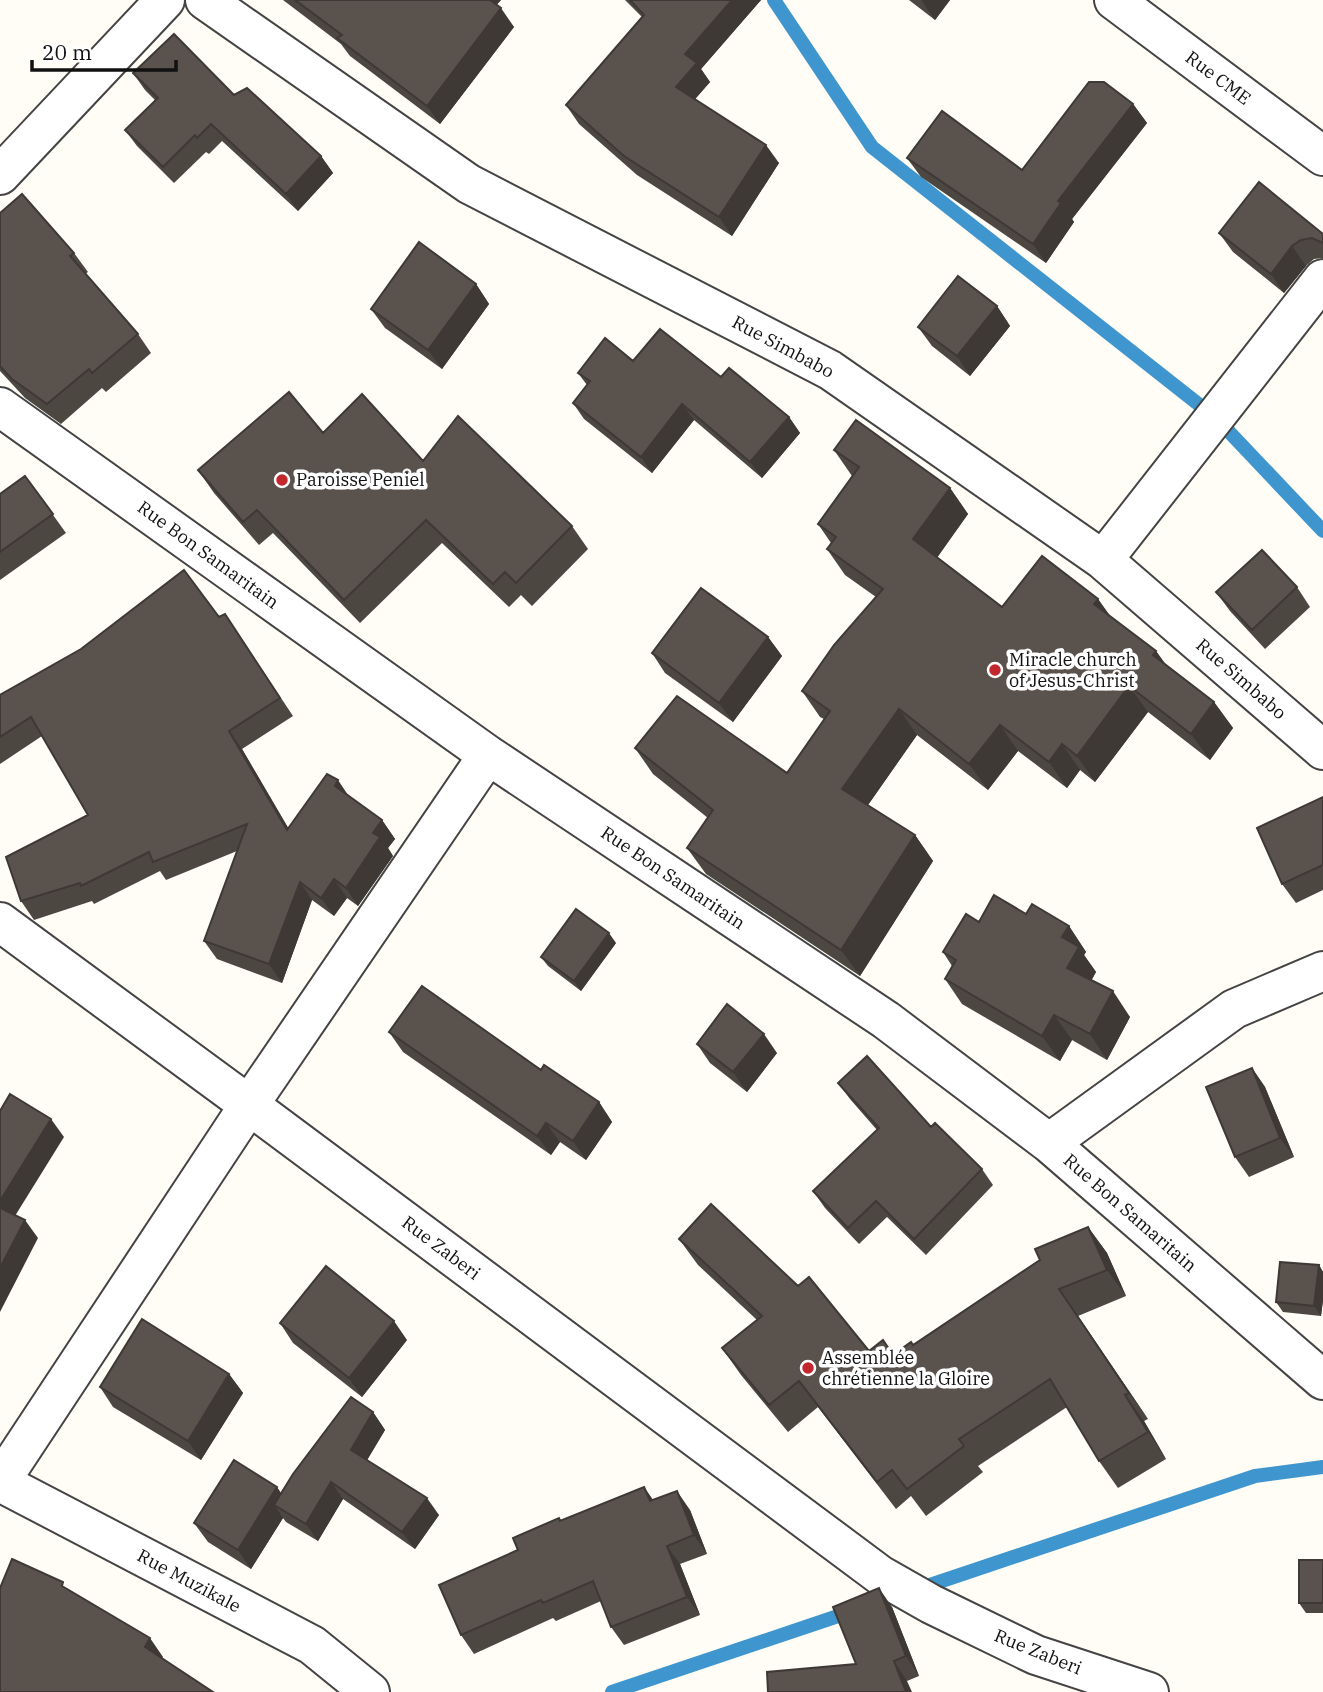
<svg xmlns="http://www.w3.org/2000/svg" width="1323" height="1692" font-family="'IBM Plex Serif',serif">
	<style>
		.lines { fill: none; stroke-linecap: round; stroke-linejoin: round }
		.stream { stroke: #3f96cf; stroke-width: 14 }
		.street-casing { stroke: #444; stroke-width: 42 }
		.street { stroke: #fff; stroke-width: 38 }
		.wall { fill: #4d4742 }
		.shaded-wall { fill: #3f3936 }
		.building { fill: #5a524d; stroke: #3f3936; stroke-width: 2 }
		.poi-dot { fill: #c4262e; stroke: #fff; stroke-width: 2.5 }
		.labels { text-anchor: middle; stroke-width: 7; stroke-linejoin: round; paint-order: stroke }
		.street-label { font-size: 18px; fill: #111; stroke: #fff }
		.poi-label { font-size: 18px; fill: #111; stroke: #fff; text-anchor: start }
	</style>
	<rect width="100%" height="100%" fill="#fffdf5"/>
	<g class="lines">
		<path class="stream" d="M774,0L872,147L1216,418L1323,531
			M918,1589L1255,1476L1323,1467
			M612,1692L853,1611"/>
		<defs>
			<path id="street" d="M205,0L469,184L830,370L1103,560L1323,750
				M1114,0L1323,156
				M0,175L165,0
				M0,407L488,755L886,1020L1049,1143L1323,1380
				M1103,560L1323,279
				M0,922L249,1105L880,1575L931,1604L1036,1655L1149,1692
				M1049,1143L1234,1009L1323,971
				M0,1482L249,1105L488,755
				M0,1482L312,1645L370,1692"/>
		</defs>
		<use href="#street" class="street-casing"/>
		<use href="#street" class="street"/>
	</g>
	<path class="wall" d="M283,0H501L496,5L514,27L440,124L350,56L341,44Z
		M625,0H761L701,69L710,82L695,99L779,163L732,236L637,175L579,124L566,105L642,17Z
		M909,0H950L935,20Z
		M133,73L234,95L321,156L333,173L298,211L222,141L209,154L206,152L174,183L137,146L125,130L155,100L145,90Z
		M1133,104L1147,123L1072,219L1074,222L1046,263L921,177L907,158L1022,170Z
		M0,213L74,253L88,272L85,274L138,334L151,353L106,392L102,388L61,424L25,398L0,371Z
		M1219,233L1323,234V258L1314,259L1306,266L1284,293L1233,252Z
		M476,284L489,304L442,369L385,328L371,309Z
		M997,306L1010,326L970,376L932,346L918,327Z
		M633,361L721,377L789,417L800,433L762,478L694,420L652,473L584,419L573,403L587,385L578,373Z
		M323,433L423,461L572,526L588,549L532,606L521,595L509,607L442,543L360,623L273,533L259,545L214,493L198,470Z
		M834,450L950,488L968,514L937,557L1002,607L1098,599L1111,617L1156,651L1167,666L1214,702L1233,728L1210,760L1148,712L1095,782L1080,770L1067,788L1018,751L988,790L917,735L868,805L915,835L933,861L860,976L706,874L687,848L708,818L653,774L635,748L787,773L824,719L820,717L802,691L876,597L845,575L827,549L831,543L818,524L852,476Z
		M25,476L66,533L0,580V494Z
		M1297,587L1310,607L1265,649L1230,611L1216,592Z
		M219,617L237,632L293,716L242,749L288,828L349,796L382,820L395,839L388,848L393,856L358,906L347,898L334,916L312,900L282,983L217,959L204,941L237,851L166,880L160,871L94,904L92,901L34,920L21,901L88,815L42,736L0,764V695Z
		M768,637L782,656L733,722L665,673L652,653Z
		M1323,797V890L1296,903L1282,884Z
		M1026,914L1069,926L1086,952L1084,955L1096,972L1091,981L1130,1017L1107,1060L1072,1040L1060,1061L962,1004L945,979L952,966L943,952L979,922Z
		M616,943L581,991L548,966L541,957Z
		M389,1032L541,1070L599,1102L612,1122L586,1160L560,1142L551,1155L403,1052Z
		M697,1044L777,1053L747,1092L710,1063Z
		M1252,1068L1265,1087L1294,1157L1249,1177L1235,1157Z
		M838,1083L931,1127L982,1169L993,1185L926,1255L887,1217L859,1244L825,1208L813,1191L877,1130L850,1099Z
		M1088,1227L1107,1253L1126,1296L1078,1316L1148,1419L1144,1421L1166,1459L1118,1488L1099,1461L1067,1407L978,1466L983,1472L926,1516L911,1496L896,1509L818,1407L788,1432L741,1375L722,1348L757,1320L698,1265L679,1239L869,1351L893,1355L913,1345Z
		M1319,1265L1323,1272V1300L1321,1316L1283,1312L1276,1302Z
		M280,1323L407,1340L362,1397L293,1343Z
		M229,1374L243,1393L201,1460L113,1407L100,1387Z
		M373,1412L385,1430L367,1460L439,1515L415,1549L343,1499L318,1541L286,1522L283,1518L251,1569L208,1542L194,1523L281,1493Z
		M644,1487L653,1500L690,1510L707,1554L680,1564L700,1615L624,1645L611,1627L601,1601L556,1621L553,1618L474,1654L461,1635L561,1521Z
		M1323,1560V1613H1306L1299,1603Z
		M892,1607L919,1676L907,1681L856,1664Z"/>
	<path class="shaded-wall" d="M485,0H501L492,10Z
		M732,0H761L701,69L710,82L690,105L676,87L685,54Z
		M923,0H950L935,20L922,1Z
		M501,8L514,27L440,124L427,106Z
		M1133,104L1147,123L1072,219L1074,222L1046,263L1033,244L1058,201Z
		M766,145L779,163L732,236L719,217Z
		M321,156L333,173L298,211L286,194Z
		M1292,246L1306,266L1284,293L1271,274Z
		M476,284L489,304L442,369L428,350Z
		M997,306L1010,326L970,376L957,356Z
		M682,404L694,420L652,473L641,457Z
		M789,417L800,433L762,478L750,462Z
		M950,488L968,514L932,565L913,539Z
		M1098,599L1116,625L1094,604Z
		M768,637L782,656L733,722L719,703Z
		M1156,651L1174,677L1153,655Z
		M1129,686L1148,712L1095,782L1077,756Z
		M1214,702L1233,728L1210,760L1191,734Z
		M899,709L917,735L861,815L842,789Z
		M1000,725L1018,751L988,790L969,764Z
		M229,731L242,749L300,848L287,830Z
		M1062,744L1080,770L1067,788L1049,762Z
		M338,780L350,798L335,786Z
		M382,820L395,839L388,848L393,856L358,906L346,888L373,833Z
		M915,835L933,861L860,976L841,950Z
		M334,879L347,898L334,916L321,898Z
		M300,882L312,900L282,983L269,964Z
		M1069,926L1086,952L1084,955L1096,972L1084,993L1067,968L1062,937Z
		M609,933L616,943L581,991L574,981Z
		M1113,991L1130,1017L1107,1060L1090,1034Z
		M1054,1015L1072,1040L1060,1061L1042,1036Z
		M764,1034L777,1053L747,1092L733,1072Z
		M1252,1068L1265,1087L1294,1157L1280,1138Z
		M599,1102L612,1122L586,1160L573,1141Z
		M51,1119L64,1137L10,1224L0,1211V1201Z
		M546,1123L560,1142L551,1155L537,1136Z
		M25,1220L38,1238L0,1312V1268Z
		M1088,1227L1107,1253L1126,1296L1107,1270Z
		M1319,1265L1323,1272V1300L1321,1316L1314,1306Z
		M1059,1289L1078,1316L1148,1419L1129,1393Z
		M394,1321L407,1340L362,1397L349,1378Z
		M229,1374L243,1393L201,1460L188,1441Z
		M1125,1395L1144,1421L1166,1459L1148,1432Z
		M373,1412L385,1430L363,1467L351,1450Z
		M331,1482L343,1499L318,1541L306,1524Z
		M277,1487L290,1506L274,1505L283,1518L251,1569L238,1550Z
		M644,1487L657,1506L650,1501Z
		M677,1491L690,1510L707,1554L694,1535Z
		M427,1498L439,1515L415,1549L402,1532Z
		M667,1546L680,1564L700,1615L687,1597Z
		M879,1588L892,1607L919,1676L906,1656Z
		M150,1638L163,1657L158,1666L145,1647Z
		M894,1661L907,1681L912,1692H906Z"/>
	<path class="building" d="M295,0H490L501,8L427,106L337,38L342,35Z
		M630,0H732L685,54L697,63L676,87L766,145L719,217L624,156L566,105L644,15Z
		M174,34L234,95L247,88L321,156L286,194L211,124L197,138L195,135L163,167L125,130L158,98L133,73Z
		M1089,82H1104L1133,104L1058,201L1061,203L1033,244L907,158L942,111L1022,170Z
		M1259,182L1323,234V243L1312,238L1301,240L1292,246L1271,274L1219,233Z
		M22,194L74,253L70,256L138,334L92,373L89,369L47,404L12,379L0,366V213Z
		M419,242L476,284L428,350L371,309Z
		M958,276L997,306L957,356L918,327Z
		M660,329L721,377L729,368L789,417L750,462L682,404L641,457L573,403L590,381L578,373L605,338L633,361Z
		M289,392L323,433L362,394L423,461L458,416L572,526L516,583L505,572L493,584L426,520L344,600L257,510L243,522L198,470Z
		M856,420L950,488L913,539L1002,607L1042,556L1098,599L1094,604L1156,651L1153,655L1214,702L1191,734L1129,686L1077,756L1062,744L1049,762L1000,725L969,764L899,709L842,789L915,835L841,950L687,848L713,810L635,748L677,696L787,773L830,711L802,691L834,645L883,589L827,549L836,537L818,524L859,467L834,450Z
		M25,476L53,514L0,552V494Z
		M1262,550L1297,587L1252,630L1216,592Z
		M184,570L219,617L225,614L280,698L229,731L287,830L327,774L338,780L335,786L382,820L373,833L380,837L346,888L334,879L321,898L300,882L269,964L204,941L247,824L153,862L149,852L81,886L80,883L21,901L6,857L88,815L31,717L0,737V695L81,649Z
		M701,588L768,637L719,703L652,653Z
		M1323,797V865L1282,884L1257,828Z
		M994,895L1026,914L1032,904L1069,926L1062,937L1079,947L1067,968L1113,991L1090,1034L1054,1015L1042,1036L945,979L956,960L943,952L966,914L979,922Z
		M576,909L609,933L574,981L541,957Z
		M422,986L541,1070L544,1065L599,1102L573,1141L546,1123L537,1136L389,1032Z
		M727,1004L764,1034L733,1072L697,1044Z
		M867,1056L931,1127L935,1123L982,1169L914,1239L876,1201L848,1228L813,1191L879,1128L838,1083Z
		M1252,1068L1280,1138L1235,1157L1206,1087Z
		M10,1094L51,1119L0,1201V1111Z
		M711,1204L798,1286L809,1277L869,1351L883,1340L893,1355L911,1342L913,1345L1040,1260L1035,1249L1088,1227L1107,1270L1059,1289L1129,1393L1125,1395L1148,1432L1099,1461L1050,1379L959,1439L964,1446L907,1489L892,1470L877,1482L799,1381L769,1405L722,1348L762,1316L679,1239Z
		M0,1208L25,1220L0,1268Z
		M1280,1262L1319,1265L1314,1306L1276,1302Z
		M326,1266L394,1321L349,1378L280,1323Z
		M142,1319L229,1374L188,1441L100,1387Z
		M351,1397L373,1412L351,1450L427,1498L402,1532L331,1482L306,1524L274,1505L293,1474Z
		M234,1460L277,1487L238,1550L194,1523Z
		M644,1487L650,1501L677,1491L694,1535L667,1546L687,1597L611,1627L593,1581L543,1603L541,1600L461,1635L439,1585L518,1550L513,1538L559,1518L560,1521Z
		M12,1559L63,1582L62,1586L150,1638L145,1647L213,1692H0V1588Z
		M1299,1560H1323V1603H1299Z
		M879,1588L906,1656L894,1661L906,1692H768L767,1672L856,1664L833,1607Z"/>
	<g class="poi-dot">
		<circle cx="282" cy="480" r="7"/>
		<circle cx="995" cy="670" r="7"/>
		<circle cx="808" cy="1368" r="7"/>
	</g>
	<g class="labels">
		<g class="street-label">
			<text transform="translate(1218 78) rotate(37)" y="6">Rue CME</text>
			<text transform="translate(783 347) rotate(28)" y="6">Rue Simbabo</text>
			<text transform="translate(208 555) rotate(36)" y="6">Rue Bon Samaritain</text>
			<text transform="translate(1241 679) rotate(41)" y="6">Rue Simbabo</text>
			<text transform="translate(673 878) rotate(34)" y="6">Rue Bon Samaritain</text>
			<text transform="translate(1130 1213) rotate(41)" y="6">Rue Bon Samaritain</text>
			<text transform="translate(441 1248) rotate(37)" y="6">Rue Zaberi</text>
			<text transform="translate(189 1581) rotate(28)" y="6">Rue Muzikale</text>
			<text transform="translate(1038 1652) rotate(22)" y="6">Rue Zaberi</text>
		</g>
		<g class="poi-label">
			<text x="296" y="486">Paroisse Peniel</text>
			<text x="1009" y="666">Miracle church<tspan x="1009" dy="21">of Jesus-Christ</tspan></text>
			<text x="822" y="1364">Assemblée<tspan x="822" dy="21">chrétienne la Gloire</tspan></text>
		</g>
	</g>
	<path d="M32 60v10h144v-10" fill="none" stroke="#111111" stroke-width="3.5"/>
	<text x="42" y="60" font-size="21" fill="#111111" stroke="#ffffff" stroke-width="5" paint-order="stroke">20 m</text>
</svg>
